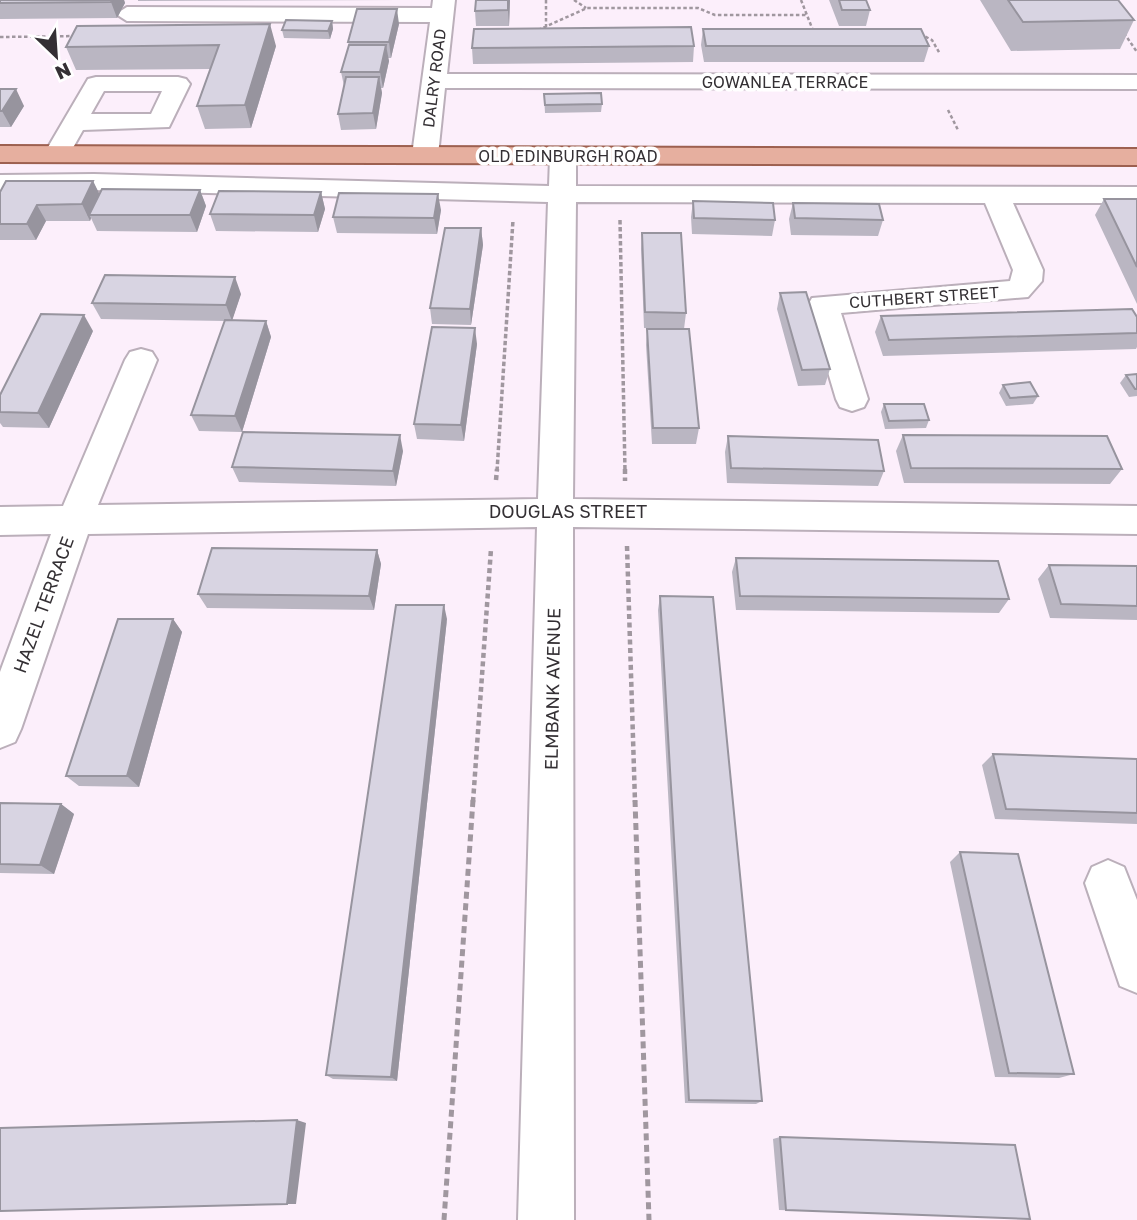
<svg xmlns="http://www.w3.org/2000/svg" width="1137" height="1220" font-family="'Golos Text',sans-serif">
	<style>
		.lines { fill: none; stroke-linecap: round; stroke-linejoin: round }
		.minor-casing { stroke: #bbafba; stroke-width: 4 }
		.major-casing { stroke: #9d6050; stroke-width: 4 }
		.path-far3 { stroke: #a0979f; stroke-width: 2.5; stroke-dasharray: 3.5 2.5; stroke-linecap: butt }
		.path-far2 { stroke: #a0979f; stroke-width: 3.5; stroke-dasharray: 4.5 2.5; stroke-linecap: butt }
		.path-far1 { stroke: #a0979f; stroke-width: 4.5; stroke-dasharray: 5 3.5; stroke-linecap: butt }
		.path { stroke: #a0979f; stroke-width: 5; stroke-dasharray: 7 4.5; stroke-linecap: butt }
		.minor { fill: #fff; fill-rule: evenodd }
		.major { fill: #e6af9f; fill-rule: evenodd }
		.wall { fill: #bab6c2 }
		.shaded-wall { fill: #97949e }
		.building { fill: #d8d4e2; stroke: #97949e; stroke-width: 2 }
		.labels { text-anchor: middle; stroke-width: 7; stroke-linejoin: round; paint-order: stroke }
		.far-street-label { font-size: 16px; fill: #343034; stroke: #fff }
		.street-label { font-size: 18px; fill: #343034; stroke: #fff }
	</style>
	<rect width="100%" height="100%" fill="#fceffb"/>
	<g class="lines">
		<defs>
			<path id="minor" d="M433,0H455L447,74L1137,75V89L445,88L438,155L434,161H416L412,155L430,22L127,21L116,14L127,7L432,8Z
				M96,77H178L186,79L190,84L169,127L83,130L66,160H48L44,154L88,79ZM104,91H162L151,114H91Z
				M563,150L572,152L576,158V186L1137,187V203H1013L1043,270L1042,281L1028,297L841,313L868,399L864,407L852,411L840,407L836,399L808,305L812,298L1010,281L1013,270L985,203L576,202L573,499L1137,506V534L573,527L574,1220H518L537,527L88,534L21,729L15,742L0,748V672L51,534L0,535V507L63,506L125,360L130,352L141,349L152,352L157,360L98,505L538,499L548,202L94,190L0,191V175L94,174L549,186L550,158L554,152Z
				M1108,860L1124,867L1137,900V993L1120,986L1085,883L1092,867Z"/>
			<path id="major" d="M0,146L1137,149V165L0,162Z"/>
		</defs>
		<use href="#minor" class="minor-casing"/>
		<use href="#major" class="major-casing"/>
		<path class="path-far3" d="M546,0V27
			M574,0L586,8
			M801,0L814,33
			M538,30L587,8H698L715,15H806
			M1124,33L1137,52
			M920,34L932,40L940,54
			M0,37L78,36
			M948,110L958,130"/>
		<path class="path-far2" d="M620,220L625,471
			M497,471L513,220"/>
		<path class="path-far1" d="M625,469V481
			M496,480L497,469
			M627,546L635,802
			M473,802L491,549"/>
		<path class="path" d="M635,800L649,1220
			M444,1220L473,800"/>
		<use href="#minor" class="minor"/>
		<use href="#major" class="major"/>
	</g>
	<path class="wall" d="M0,0H124L125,3L117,18L0,19Z
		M138,0H399L138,1Z
		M510,0L509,26H476L475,11Z
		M829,0H866L870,10L866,26H839Z
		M980,0H1118L1134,20L1120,49L1011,51Z
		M332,21L333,29L330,39L284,38L282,30Z
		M399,24L391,58H388L389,61L383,88H381L382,93L376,129L341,130L338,114L344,86L341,72L349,45L348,42Z
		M77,26L276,46L251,128L205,129L197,106L211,69L76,70L66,47Z
		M703,29L929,46L924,62H704L701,45Z
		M694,46L693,62L473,64L472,48Z
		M0,89L24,106L11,127H0Z
		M544,94L602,104L601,112L545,113Z
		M93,181L99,194L200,190L206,206L197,232L97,231L91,218L90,221H46L36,240H0V192Z
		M321,192L325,209L318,232L216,231L210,214Z
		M1104,199H1137V304L1095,215Z
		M693,201L775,220L772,236L692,234L691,217Z
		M793,203L883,220L878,236L791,235L789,219Z
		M441,210L437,234L337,233L333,217Z
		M481,228L483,245L471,325L432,324L430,308Z
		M642,233L686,313L684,329L644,328L641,249Z
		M780,293L830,369L825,385L798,386L777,309Z
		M241,294L232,320L266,321L271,337L242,432L199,431L191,415L225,321L101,319L92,303Z
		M881,316L1137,317V347L1136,349L883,356L875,332Z
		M647,329L699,428L696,444H652L646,345Z
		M93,331L49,428L3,427L0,423V395Z
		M477,344L464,441L417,439L414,424Z
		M1137,374V396L1129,397L1120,383L1126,375Z
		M1003,385L1038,396L1033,404L1006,406L999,393Z
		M884,404L929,420L926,428L885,429L881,412Z
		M903,435L1122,469L1110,484L904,483L896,451Z
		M728,436L884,471L878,486L727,483L725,452Z
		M403,451L396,486L239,482L232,467Z
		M377,550L381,564L374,610L207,608L198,594Z
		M736,558L1009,599L999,613L736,610L732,572Z
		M1049,565L1137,566V620L1050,618L1038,579Z
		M660,596L762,1101L756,1104L685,1103L658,610Z
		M173,619L182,632L139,787L79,786L66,776Z
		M447,619L397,1081L333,1079L326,1075Z
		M993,754L1137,759V824L995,819L982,765Z
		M0,803L61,804L74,814L54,874L0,873Z
		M960,852L1074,1074L1059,1078L995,1077L950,862Z
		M780,1137L1030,1219L779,1210L773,1139Z"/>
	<path class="shaded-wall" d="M112,0H124L125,3L117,18L111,2Z
		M508,0H510L509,26L508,10Z
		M397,9L399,24L391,58L389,42Z
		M332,21L333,29L330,39L328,31Z
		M270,24L276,46L251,128L245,105Z
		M386,45L389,61L383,88L380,72Z
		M379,77L382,93L376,129L373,113Z
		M16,89L24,106L11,127L2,111Z
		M93,181L101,197L89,215L91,218L90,221L82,204Z
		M200,190L206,206L197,232L190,215Z
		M321,192L325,209L318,232L314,215Z
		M438,194L441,210L437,234L434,218Z
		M37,205L46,221L36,240L27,224Z
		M481,228L483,245L471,325L470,309Z
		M235,277L241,294L232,321L226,305Z
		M84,315L93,331L49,428L38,413Z
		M266,321L271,337L242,432L235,416Z
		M475,328L477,344L464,441L461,425Z
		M400,435L403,451L396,486L393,471Z
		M377,550L381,564L374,610L369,596Z
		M444,605L447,619L397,1081L391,1077Z
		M173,619L182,632L139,787L127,776Z
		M61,804L74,814L54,874L40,865Z
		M297,1120L306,1123L296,1204H287Z"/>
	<path class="building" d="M0,0H112L111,2L0,3Z
		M476,0H508V10L475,11Z
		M839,0H866L870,10H842Z
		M1008,0H1118L1134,20L1023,22Z
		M357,9H397L389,42H348Z
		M286,20L332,21L328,31L282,30Z
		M270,24L245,105L197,106L219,45L66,47L77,26Z
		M691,27L694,46L472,48L474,29Z
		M703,29H921L929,46H706Z
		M349,45H386L380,72H341Z
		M346,77H379L373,113L338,114Z
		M0,89H16L2,111H0Z
		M601,93L602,104L545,105L544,94Z
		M6,181H93L82,204L37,205L27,224H0V192Z
		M102,189L200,190L190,215H89Z
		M219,191L321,192L314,215L210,214Z
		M339,193L438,194L434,218L333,217Z
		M1104,199H1137V267Z
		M693,201L773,203L775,220L694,218Z
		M793,203L879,204L883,220L795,218Z
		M445,228H481L470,309L430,308Z
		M642,233H681L686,313L645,312Z
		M105,275L235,277L226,305L92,303Z
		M806,292L830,369L802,370L780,293Z
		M1132,309L1137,317V333L889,340L881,316Z
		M41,314L84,315L38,413L0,412V395Z
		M225,320L266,321L235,416L191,415Z
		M432,327L475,328L461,425L414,424Z
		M647,329H689L699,428H653Z
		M1137,374V389H1135L1126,375Z
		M1030,382L1038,396L1010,398L1003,385Z
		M884,404H924L929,420L889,421Z
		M243,432L400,435L393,471L232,467Z
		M903,435L1107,436L1122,469L911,468Z
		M728,436L878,440L884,471L731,468Z
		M212,548L377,550L369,596L198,594Z
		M736,558L998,561L1009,599L740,596Z
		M1049,565L1137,566V606L1061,604Z
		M660,596L713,597L762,1101L689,1100Z
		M396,605H444L391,1077L326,1075Z
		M118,619H173L127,776H66Z
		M993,754L1137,759V813L1006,809Z
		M0,803L61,804L40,865L0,864Z
		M960,852L1018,854L1074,1074L1009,1073Z
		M297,1120L287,1204L0,1211V1128Z
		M780,1137L1015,1145L1030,1219L786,1210Z"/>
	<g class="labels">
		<g class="far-street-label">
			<text transform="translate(434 78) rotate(-83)" y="6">DALRY ROAD</text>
			<text x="785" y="88">GOWANLEA TERRACE</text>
			<text x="568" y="162">OLD EDINBURGH ROAD</text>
			<text transform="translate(924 297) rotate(-4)" y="6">CUTHBERT STREET</text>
		</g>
		<g class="street-label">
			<text x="568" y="518">DOUGLAS STREET</text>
			<text transform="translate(44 605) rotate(-70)" y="6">HAZEL TERRACE</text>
			<text transform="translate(553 689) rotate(-89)" y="6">ELMBANK AVENUE</text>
		</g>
	</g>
	<g transform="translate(56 56) rotate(155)" stroke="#ffffff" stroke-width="5" paint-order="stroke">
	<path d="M0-5L12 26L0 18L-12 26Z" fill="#343034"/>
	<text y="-10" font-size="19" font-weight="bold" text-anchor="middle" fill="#343034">N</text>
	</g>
</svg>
